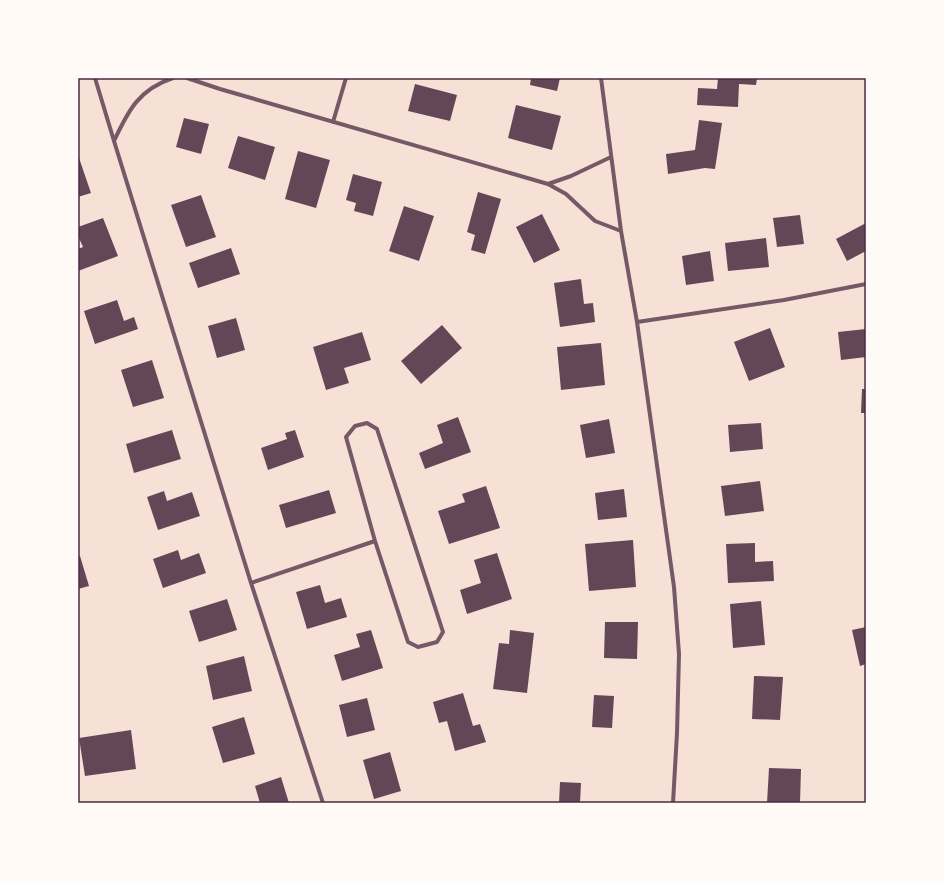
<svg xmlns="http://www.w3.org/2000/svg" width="944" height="881" font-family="Overpass,sans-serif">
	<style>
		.building { fill: #644757 }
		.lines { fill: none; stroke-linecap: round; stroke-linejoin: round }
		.minor { stroke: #755966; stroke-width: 4 }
		.neatline { fill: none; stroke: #4a2c40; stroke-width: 1.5 }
	</style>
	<rect width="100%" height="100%" fill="#f7e1d7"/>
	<path class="building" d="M531,78H560L557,91L530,85Z
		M718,78H757L756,85L739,84L738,107L697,105L698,88L717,89Z
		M415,84L457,95L450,121L408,111Z
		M516,105L561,116L552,150L508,138Z
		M184,118L209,124L201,154L176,147Z
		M699,120L722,123L715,169L705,168L668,174L666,154L695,150Z
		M238,136L275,147L265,180L228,168Z
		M298,151L330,160L316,208L285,199Z
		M78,155L91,193L78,197Z
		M353,174L382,182L373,216L354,211L356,203L346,200Z
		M478,192L501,199L485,254L471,250L475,235L467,232Z
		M201,195L216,237L186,247L171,205Z
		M404,206L434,216L419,261L389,251Z
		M542,214L560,250L534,263L516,227Z
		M800,215L804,244L777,247L773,218Z
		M103,218L118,256L78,271V249L83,247L78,236V227Z
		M866,223V251L847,261L836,239Z
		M766,238L769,267L728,271L725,243Z
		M231,248L240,274L198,288L189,263Z
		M710,251L714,281L686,285L682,256Z
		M581,279L584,304L593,303L595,322L560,327L554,283Z
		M117,300L124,321L134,317L138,329L95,344L84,311Z
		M236,318L245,350L217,358L208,326Z
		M442,325L462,348L421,384L401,361Z
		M770,328L785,367L749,381L734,342Z
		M866,329V357L841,360L838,332Z
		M362,332L371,360L344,368L349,383L326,390L313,347Z
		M601,343L605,385L561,390L557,347Z
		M152,360L164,398L133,407L121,370Z
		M862,389H866V413H861Z
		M458,417L471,452L425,469L419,453L443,443L437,425Z
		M609,419L615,453L586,458L580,425Z
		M761,423L763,449L730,452L728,425Z
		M172,430L181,459L134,473L126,444Z
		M295,430L304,457L268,470L261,448L287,439L285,433Z
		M760,481L764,511L725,516L721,486Z
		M486,486L500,528L449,544L438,511L465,502L462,494Z
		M624,489L627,517L598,520L595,493Z
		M329,490L336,513L286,528L279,505Z
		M164,491L167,501L192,492L200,516L158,530L147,497Z
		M633,540L636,587L589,591L585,544Z
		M755,543V562L773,561L774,581L728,583L726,544Z
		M178,550L181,560L199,553L206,573L163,588L153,559Z
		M497,553L512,599L467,614L460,590L481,583L474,560Z
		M80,556L89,586L78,589V557Z
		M320,585L325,603L341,598L347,617L307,629L296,592Z
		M227,599L237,630L199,642L189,611Z
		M761,601L765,645L733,648L730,604Z
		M605,622H638L637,659L604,658Z
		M866,627V664L860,666L852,630Z
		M371,630L383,668L342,681L334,655L360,647L356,634Z
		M510,630L534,633L527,693L493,689L499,643L509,644Z
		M244,656L252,691L213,700L206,666Z
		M754,676L783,677L780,720L752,719Z
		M463,693L473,726L480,724L486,742L455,751L447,721L439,723L433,702Z
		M594,695L614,696L612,728L592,727Z
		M367,698L375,730L347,737L339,705Z
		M244,717L255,754L223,763L212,727Z
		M131,730L136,769L85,776L79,738Z
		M390,752L401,791L374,799L363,760Z
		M769,768L801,769L800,803H767Z
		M281,777L289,803H260L255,786Z
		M560,782L581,783L580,803H559Z"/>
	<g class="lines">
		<path class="minor" d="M95,78L114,141L251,583L323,803
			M187,78L220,89L548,184L566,194L595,221L621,231
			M601,78L621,231L637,322L674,587L679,654L677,733L673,803
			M333,122L346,78
			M114,141C128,111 139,89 173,78
			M548,184L571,176L611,157
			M637,322L784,300L866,284
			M367,423L377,429L443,632L437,642L418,647L408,642L375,541L346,437L355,426Z
			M251,583L375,541"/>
	</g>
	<rect width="944" height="881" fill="none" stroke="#fffaf5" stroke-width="158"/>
	<rect x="79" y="79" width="786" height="723" class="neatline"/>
</svg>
